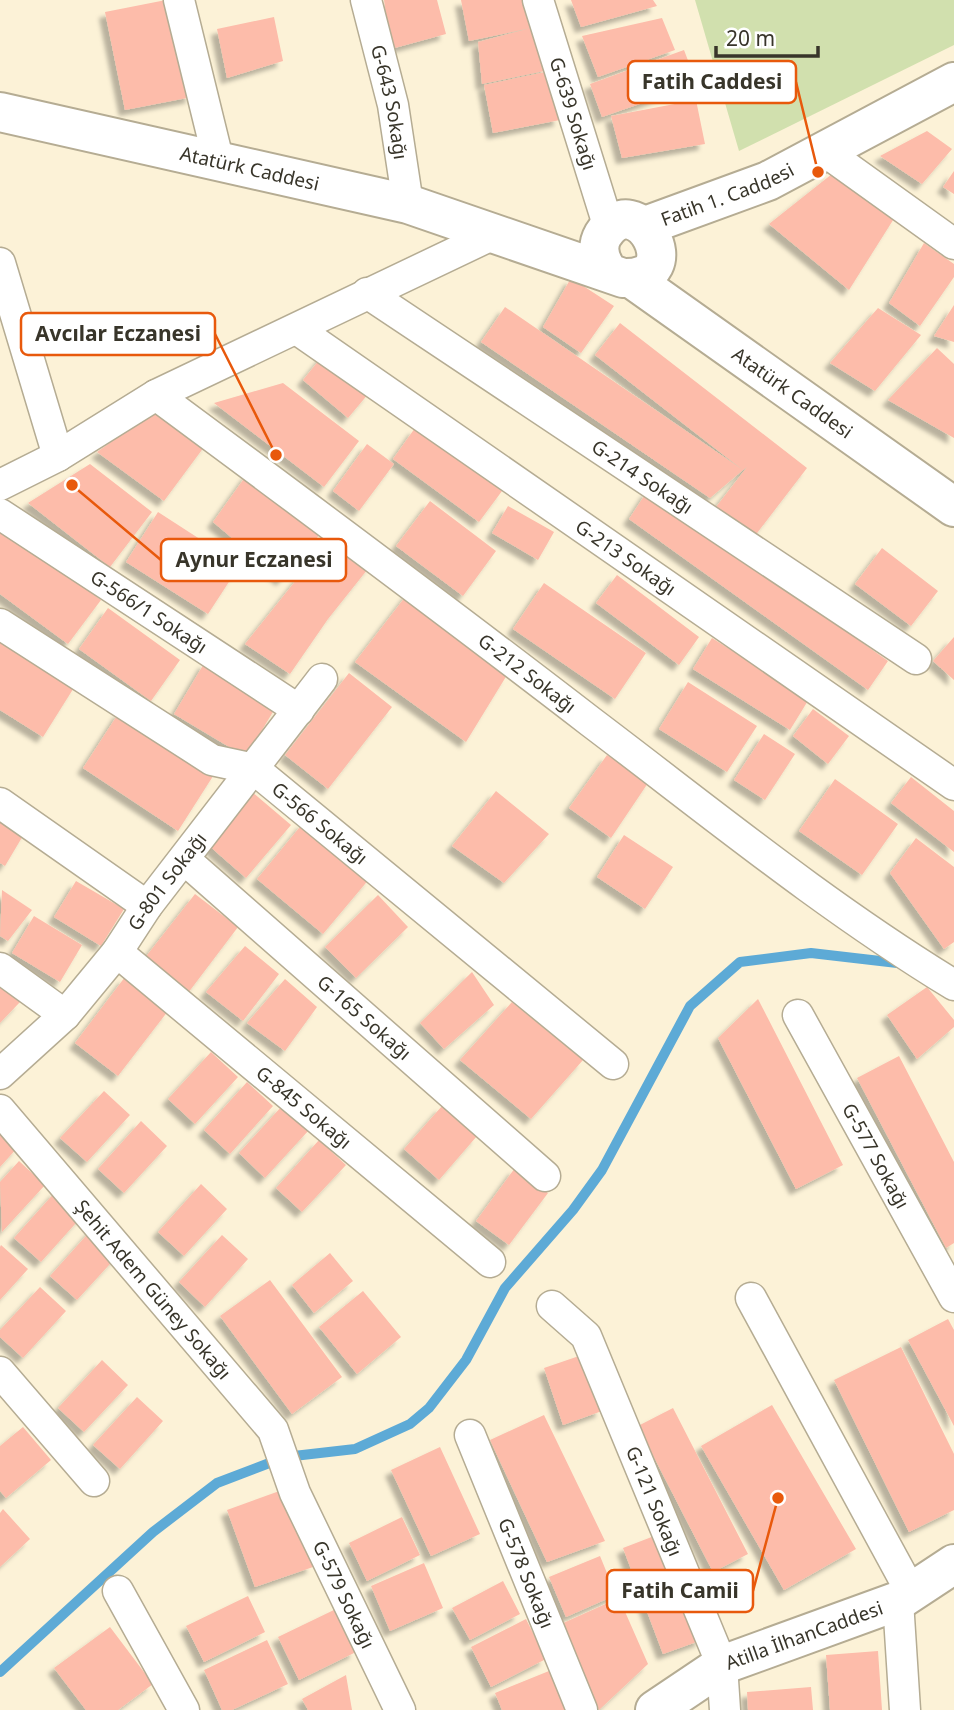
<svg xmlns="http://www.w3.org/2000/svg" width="954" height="1710" font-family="'Noto Sans',sans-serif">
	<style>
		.green { fill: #d1e0ae }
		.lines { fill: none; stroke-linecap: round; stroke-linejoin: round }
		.stream { stroke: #5daad6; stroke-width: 10 }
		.building { fill: #fdbcaa; filter: url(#shadow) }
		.street-casing { stroke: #b5ac93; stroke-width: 33 }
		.secondary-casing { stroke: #b5ac93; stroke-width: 42 }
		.street { stroke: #fff; stroke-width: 30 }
		.secondary { stroke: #fff; stroke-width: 38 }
		.labels { text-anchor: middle; stroke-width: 5; stroke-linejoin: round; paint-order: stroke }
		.street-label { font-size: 19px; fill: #38352a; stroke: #fff }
		.leader { fill: none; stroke: #e8590c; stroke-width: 2.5 }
		.callout-dot { fill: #e8590c; stroke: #fff; stroke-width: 2.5 }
		.callout { fill: #fff; stroke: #e8590c; stroke-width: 2.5 }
		.callout-label { font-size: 21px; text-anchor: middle; font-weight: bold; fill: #38352a }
	</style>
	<defs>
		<filter id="shadow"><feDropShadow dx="-6" dy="6" stdDeviation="2" flood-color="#0004"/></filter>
	</defs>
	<rect width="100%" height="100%" fill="#fcf2d7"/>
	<path class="green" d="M695,0H954V45L739,151Z"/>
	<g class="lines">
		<path class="stream" d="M0,1672L153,1532L217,1483L285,1457L355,1449L410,1424L429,1408L466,1360L505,1288L573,1210L602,1170L690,1006L740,962L811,953L906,964"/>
	</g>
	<path class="building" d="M166,0L192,97L125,110L105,12Z
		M384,0H437L446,34L391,49Z
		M461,0H530L549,70L482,84L478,42L531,28L469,41Z
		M571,0H653L657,6L581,27Z
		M274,17L283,61L227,78L217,29Z
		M662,18L675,50L598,77L582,36Z
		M684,50L697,84L602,117L590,84Z
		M550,71L560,120L493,133L484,85Z
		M696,100L705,144L622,158L611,116Z
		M927,131L952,149L922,184L880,156Z
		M954,171V194L943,187Z
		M832,174L895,217L849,290L769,224Z
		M924,243L954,264V277L920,326L889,303Z
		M571,278L614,306L581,353L543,327Z
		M954,305V342L934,336Z
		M505,307L743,470L710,498L481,342Z
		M878,308L921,335L875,391L830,363Z
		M620,323L807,468L754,537L716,507L747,467L743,470L595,355Z
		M937,348L954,364V438L888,400Z
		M324,354L369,393L348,418L303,380Z
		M283,383L359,441L324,487L214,403Z
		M159,408L207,443L164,501L97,452Z
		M415,428L502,491L479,522L393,459Z
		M367,444L394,464L359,511L333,491Z
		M90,464L152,512L110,567L28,503Z
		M248,473L321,533L282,580L213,522Z
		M648,490L888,661L868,690L629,519Z
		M430,501L496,551L463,596L396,546Z
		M508,506L554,532L538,560L492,533Z
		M158,512L240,565L208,614L126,562Z
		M0,524L101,600L68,644L0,594Z
		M333,534L371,565L328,619L290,674L245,644Z
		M882,548L938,591L911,626L855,584Z
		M617,575L699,637L679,665L596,603Z
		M544,583L646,653L615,699L513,629Z
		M409,592L507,675L466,742L355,662Z
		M108,608L180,660L151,701L79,649Z
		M954,637V680L933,661Z
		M712,638L809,699L790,730L693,669Z
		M0,639L75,686L43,737L0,710Z
		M205,662L277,705L246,757L174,714Z
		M349,673L392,707L328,789L285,755Z
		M688,682L757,726L727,772L659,729Z
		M813,709L849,736L828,764L793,736Z
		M120,711L215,773L178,831L83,768Z
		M764,734L795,754L765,800L734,780Z
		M607,755L650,780L611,838L569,808Z
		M911,777L954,811V852L891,803Z
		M835,779L898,824L862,875L799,831Z
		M496,791L549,834L504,883L452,846Z
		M252,792L291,825L246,878L207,844Z
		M0,813L27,829L5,866L0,863Z
		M304,822L370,878L323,934L257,879Z
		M624,835L673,867L645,909L597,877Z
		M916,838L954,867V942L944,949L890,873Z
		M76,881L124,909L101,946L54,917Z
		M2,890L32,910L8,941L0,936Z
		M195,894L238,927L188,993L144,959Z
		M378,895L408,927L356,978L325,947Z
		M34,916L82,945L60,982L12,953Z
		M245,946L279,974L243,1021L206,992Z
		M472,972L494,1005L444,1049L420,1023Z
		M125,977L168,1011L118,1076L75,1043Z
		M285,979L317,1007L285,1051L247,1023Z
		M0,984L20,1002L0,1023Z
		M927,987L954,1020V1027L917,1059L887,1015Z
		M758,999L843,1165L796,1189L718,1038Z
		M512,1002L583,1060L531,1119L460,1060Z
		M211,1052L238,1077L195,1124L168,1099Z
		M899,1056L954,1162V1243L946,1248L857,1078Z
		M247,1082L273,1106L230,1154L204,1130Z
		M104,1091L130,1115L87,1162L60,1138Z
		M282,1106L309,1130L265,1178L239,1153Z
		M442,1106L477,1136L439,1180L404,1149Z
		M141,1121L167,1146L124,1193L98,1169Z
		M0,1131L18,1147L0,1167Z
		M319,1140L346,1165L302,1212L276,1188Z
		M19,1161L45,1185L2,1232L0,1182Z
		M515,1168L548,1193L509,1245L476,1221Z
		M201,1184L227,1209L184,1256L158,1232Z
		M57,1190L84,1214L41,1262L14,1238Z
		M93,1228L120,1253L77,1300L50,1276Z
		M222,1235L248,1259L205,1307L179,1282Z
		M1,1245L28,1269L0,1300V1247Z
		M330,1253L353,1281L314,1313L292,1285Z
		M270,1280L342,1377L292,1414L220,1316Z
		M40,1287L66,1311L23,1358L0,1337V1330Z
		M363,1291L401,1337L357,1374L319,1327Z
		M948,1319L954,1330V1426L908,1340Z
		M901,1347L954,1454V1510L909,1532L834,1380Z
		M582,1355L602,1411L563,1425L544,1368Z
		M102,1360L128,1385L84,1432L58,1408Z
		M137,1397L163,1421L120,1469L93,1445Z
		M772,1405L856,1549L784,1590L701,1446Z
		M673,1408L748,1554L713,1572L638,1426Z
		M544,1415L605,1541L547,1562L490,1440Z
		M23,1427L51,1460L6,1498L0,1491V1446Z
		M440,1447L480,1534L431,1556L391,1470Z
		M285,1489L313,1567L255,1587L227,1510Z
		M3,1509L30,1539L0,1567V1513Z
		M402,1517L420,1555L367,1581L349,1543Z
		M662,1533L702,1640L663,1654L623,1548Z
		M600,1556L616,1595L566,1617L549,1577Z
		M424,1563L443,1608L390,1631L371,1586Z
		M503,1581L520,1614L470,1640L452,1608Z
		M248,1596L265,1632L204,1662L186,1626Z
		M619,1598L648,1664L599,1710L561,1624Z
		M336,1609L356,1652L299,1680L278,1637Z
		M526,1619L546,1659L491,1687L471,1647Z
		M110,1627L153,1684L118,1710H86L54,1668Z
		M267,1640L288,1684L232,1710H222L204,1670Z
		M878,1651L882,1710H830L826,1655Z
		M549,1671L565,1710H502L495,1693Z
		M346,1675L352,1710H308L302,1699Z
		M811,1687L813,1710H748L747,1692Z"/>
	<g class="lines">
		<defs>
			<g id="street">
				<path d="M179,0L219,163"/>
				<path id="s1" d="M366,0L393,105L408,204"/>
				<path id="s2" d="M538,0L609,228"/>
				<path d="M823,150L954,244"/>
				<path d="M0,263L58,456"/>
				<path id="s3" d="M367,293L916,659"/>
				<path id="s4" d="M298,330L954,785"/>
				<path id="s5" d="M156,395C302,503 447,611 591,722C710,812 826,907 954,985"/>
				<path d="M0,485L58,456L156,395L496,233"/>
				<path id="s6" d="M0,514L299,710"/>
				<path id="s7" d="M0,624L212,760L254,769L613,1064"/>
				<path d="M0,803L147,906"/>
				<path id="s8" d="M184,859L545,1176"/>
				<path id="s9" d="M117,952L490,1262"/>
				<path d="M0,968L65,1015"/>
				<path id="s10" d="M798,1015L954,1297"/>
				<path id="s11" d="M0,1074L65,1015L117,952L147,906L322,679"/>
				<path id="s12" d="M0,1110L273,1430L295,1493L400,1710"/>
				<path d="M751,1298L911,1592"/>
				<path id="s13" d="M552,1306L586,1336L722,1665L725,1710"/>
				<path d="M0,1372L94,1481"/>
				<path id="s14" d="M470,1435L582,1710"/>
				<path d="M118,1591L184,1710"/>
				<path d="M898,1601L905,1710"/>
			</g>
			<g id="secondary">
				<path id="s15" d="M0,112L408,204L623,278C693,281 636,182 603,235C596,247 600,260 607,270"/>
				<path id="s16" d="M645,226L768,181L954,82"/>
				<path id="s17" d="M631,278L954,507"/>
				<path id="s18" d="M655,1710L722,1665L898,1601L954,1564"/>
			</g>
		</defs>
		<use href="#street" class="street-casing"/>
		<use href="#secondary" class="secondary-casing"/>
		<use href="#street" class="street"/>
		<use href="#secondary" class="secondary"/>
	</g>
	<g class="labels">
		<g class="street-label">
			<text dy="7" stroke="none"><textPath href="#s1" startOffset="105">G-643 Sokağı</textPath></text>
			<text dy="7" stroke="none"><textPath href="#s2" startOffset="119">G-639 Sokağı</textPath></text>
			<text dy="7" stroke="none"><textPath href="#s15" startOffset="256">Atatürk Caddesi</textPath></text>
			<text dy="7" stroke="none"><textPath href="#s16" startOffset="88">Fatih 1. Caddesi</textPath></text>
			<text dy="7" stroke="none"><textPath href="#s17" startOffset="198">Atatürk Caddesi</textPath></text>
			<text dy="7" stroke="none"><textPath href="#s3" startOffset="331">G-214 Sokağı</textPath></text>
			<text dy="7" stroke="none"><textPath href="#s4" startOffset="399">G-213 Sokağı</textPath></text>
			<text dy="7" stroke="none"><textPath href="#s6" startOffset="178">G-566/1 Sokağı</textPath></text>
			<text dy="7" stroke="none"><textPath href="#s5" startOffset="464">G-212 Sokağı</textPath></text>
			<text dy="7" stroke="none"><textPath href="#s7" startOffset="380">G-566 Sokağı</textPath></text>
			<text dy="7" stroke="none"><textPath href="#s11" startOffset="256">G-801 Sokağı</textPath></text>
			<text dy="7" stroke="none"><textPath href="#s8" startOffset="240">G-165 Sokağı</textPath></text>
			<text dy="7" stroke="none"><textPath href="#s9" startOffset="243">G-845 Sokağı</textPath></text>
			<text dy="7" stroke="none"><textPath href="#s10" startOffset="161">G-577 Sokağı</textPath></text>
			<text dy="7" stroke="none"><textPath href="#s12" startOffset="236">Şehit Adem Güney Sokağı</textPath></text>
			<text dy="7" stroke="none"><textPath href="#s13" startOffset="224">G-121 Sokağı</textPath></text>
			<text dy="7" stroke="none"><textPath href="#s14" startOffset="149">G-578 Sokağı</textPath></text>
			<text dy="7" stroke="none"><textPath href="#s12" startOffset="600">G-579 Sokağı</textPath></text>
			<text dy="7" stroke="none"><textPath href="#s18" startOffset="168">Atilla İlhanCaddesi</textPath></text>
		</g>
	</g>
	<path class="leader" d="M818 172L796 82M276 455L215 334M72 485L161 560M778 1498L753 1591"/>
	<g class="callout-dot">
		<circle cx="818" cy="172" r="7"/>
		<circle cx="276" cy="455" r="7"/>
		<circle cx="72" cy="485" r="7"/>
		<circle cx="778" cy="1498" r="7"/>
	</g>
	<g class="callout">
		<rect x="628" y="61" width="168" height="42" rx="7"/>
		<rect x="21" y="313" width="194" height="42" rx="7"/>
		<rect x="161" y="539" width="185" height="42" rx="7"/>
		<rect x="607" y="1570" width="146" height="42" rx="7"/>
	</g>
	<g class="callout-label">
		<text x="712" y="89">Fatih Caddesi</text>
		<text x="118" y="341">Avcılar Eczanesi</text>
		<text x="254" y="567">Aynur Eczanesi</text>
		<text x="680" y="1598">Fatih Camii</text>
	</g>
	<path d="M716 46v10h102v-10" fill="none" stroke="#38352a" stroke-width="3.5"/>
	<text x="726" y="46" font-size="21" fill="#38352a" stroke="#ffffff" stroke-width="5" paint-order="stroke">20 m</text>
</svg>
